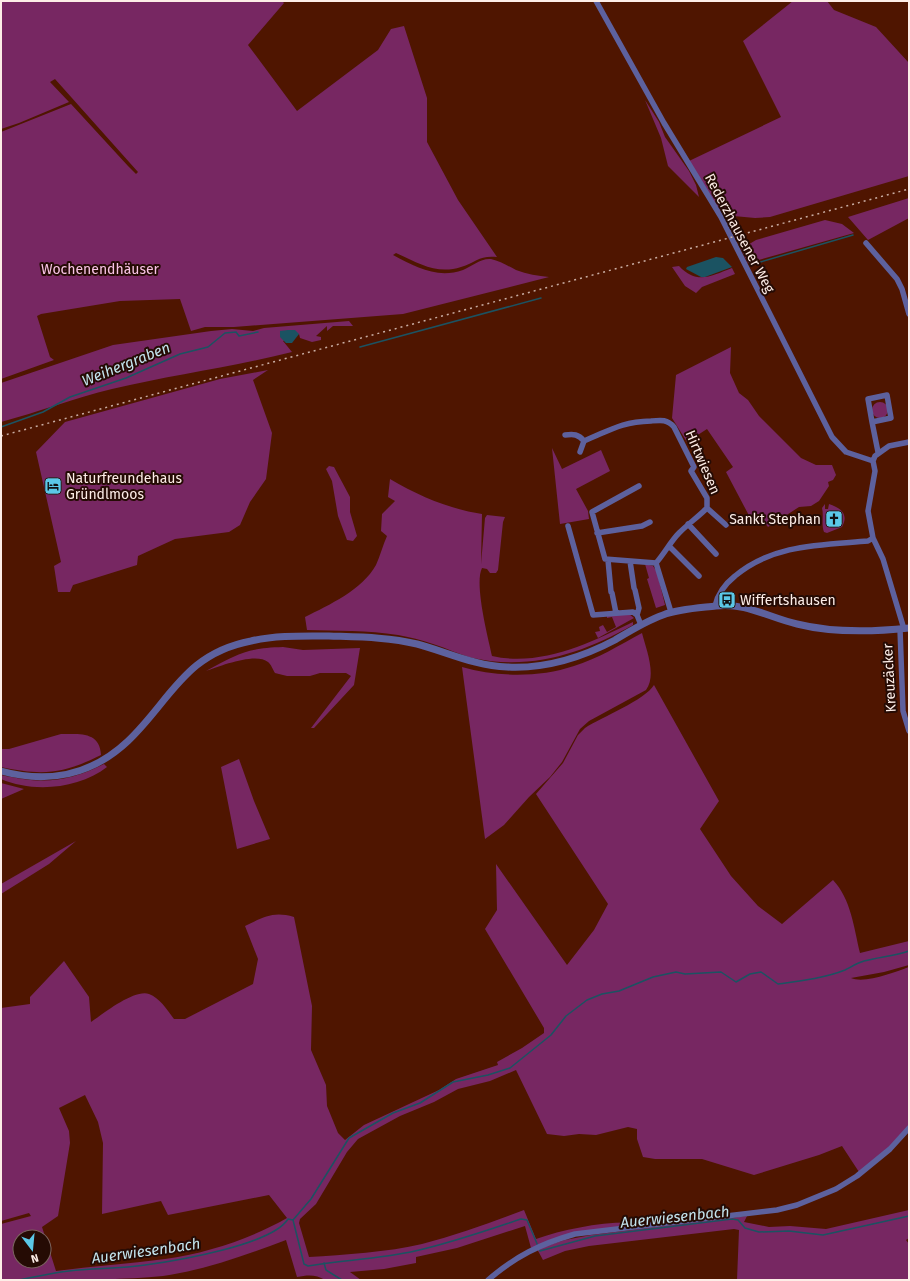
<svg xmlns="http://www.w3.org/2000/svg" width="910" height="1281" font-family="'Fira Sans',sans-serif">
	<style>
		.green { fill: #772762; fill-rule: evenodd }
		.water { fill: #1b5362 }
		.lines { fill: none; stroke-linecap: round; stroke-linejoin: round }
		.stream { stroke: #1b5362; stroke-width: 1.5 }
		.minor { stroke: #5d619e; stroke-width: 5.5 }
		.tertiary { stroke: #5d619e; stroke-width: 7 }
		.rail { stroke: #caaea3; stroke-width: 1.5; stroke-dasharray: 2 4; stroke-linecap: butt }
		.labels { text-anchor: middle; stroke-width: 4; stroke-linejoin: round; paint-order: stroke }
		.street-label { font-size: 14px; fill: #fdede7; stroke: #250b04 }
		.park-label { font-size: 14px; fill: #f9c4e6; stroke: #250b04 }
		.poi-label { font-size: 14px; fill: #fdede7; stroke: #250b04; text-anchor: start }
		.water-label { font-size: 15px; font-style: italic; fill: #c3e4ee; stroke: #250b04 }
	</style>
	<rect width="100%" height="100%" fill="#4f1500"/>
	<path class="green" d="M1,1H282L284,3L248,45L297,111L378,50L391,29L404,26L427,98V142L458,200L497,257C480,255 476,262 461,267C437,275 418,263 396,253L393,255C416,267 437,279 463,270C472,266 481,258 491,259C500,261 508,266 516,270C527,274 538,276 549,277L403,314L234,327H205L191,331L180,299L120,301L41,314L37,316L50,357L54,360L1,379V132L71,104L128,166L136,174L138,172L55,79L50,82L69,102L19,123L1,129Z
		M793,1H827L834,10L876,27L909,63V176L770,217L755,218L723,215L689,161L781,117L743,41Z
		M645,100L659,122L665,137L689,171L696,185L699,197L668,166L661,138Z
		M909,198V218L868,240L848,217Z
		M825,220L842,224L854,233L748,263L741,249L756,240Z
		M679,266C697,285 711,276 732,268L735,274L702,287L696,293L685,286L672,267Z
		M349,321L353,326H333L327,331V326L316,336L321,337V340L312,342L300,338L299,334L283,341L292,352C233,367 172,375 112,389C75,398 38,412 1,422V383L113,345L211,331L232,329L253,331L264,328Z
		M731,347L730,373L739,393L748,400L759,416L801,458L816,465H832L836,475L833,480L828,482L829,486L819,501L811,506L799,507L768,527L765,523L754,525L726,472L733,467L707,429L687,442L672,418L676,375Z
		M268,370L253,380L272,433L266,479L250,502L240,525L229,532L175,539L138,556L137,565L73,585L70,592H58L54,566L61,562L36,452L65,422L220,379Z
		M872 410a8 8 0 1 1 16 0a8 8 0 1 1-16 0Z
		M552,448L562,469L601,450L610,471L576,489L588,511L589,519L560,524Z
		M329,466L334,467L350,497V512L357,536L353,541L347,540L338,516L332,481L326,469Z
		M390,479C419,496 449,509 482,514L481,564L485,518L487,515L505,517L503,522L498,570L496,573H490L487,569L482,568C474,584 488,637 492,656C541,667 590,643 633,622V625C583,653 531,671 473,658C460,655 447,648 433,644C422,640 409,637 398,635C368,630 336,631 307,630L305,617C329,605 362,590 376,565C380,556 383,545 387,536L381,531L382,514L395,501L388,497Z
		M825,504V509H828L829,504C841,508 849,514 842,527L827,533L824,532C821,524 824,516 822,508Z
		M645,564L653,566L657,572L665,605L656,608L647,579L649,578Z
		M629,614L634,618L598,638L595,632L600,631L599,627L603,625L607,632L616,627L612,617L607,618V615Z
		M642,633C646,649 657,675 646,690L589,721L580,729L562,762L550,777L529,797L504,825L485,839L462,667C497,677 538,678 574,666C597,659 620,645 642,633Z
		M283,647L303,650L360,648L354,685L314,728H311L351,676L346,673H320L310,676H287L275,673C273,670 271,664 268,662C256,652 220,666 206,671C238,654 247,648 283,647Z
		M654,685L719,801L700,829L731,876L758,906L782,924L833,880C851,899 854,928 860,953L909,941V965L884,972L851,978C865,984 895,972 909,967V1125L889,1147L859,1172L842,1146L819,1155L754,1175L702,1159H655L643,1157L637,1139V1129L628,1127L596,1135L579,1134L564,1136L547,1134L516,1070L490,1081L458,1089L434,1102L400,1116L358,1139L347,1152L316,1204L300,1219L299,1223L309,1257C344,1255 388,1252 422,1244C457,1235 490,1223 524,1210L536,1239C568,1228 615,1219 647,1224L581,1232L531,1248L525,1226L457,1248L416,1257V1263L384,1269L350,1272L361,1280H325C316,1274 307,1275 297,1277L286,1240C246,1255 205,1270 163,1276C110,1281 54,1280 1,1280V1224L31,1216L29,1213L1,1221V1008L30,1004V997L64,961L89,997L91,1022C103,1014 134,989 149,994C160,998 167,1010 174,1019H185L253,984L258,959L245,926C264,917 273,911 294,917L312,1006L311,1050L326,1085L327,1106L338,1133L345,1140L364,1125L439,1090L456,1079L498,1065L497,1062L522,1048L544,1033V1028L485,929L497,910L496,864L567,965L594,930L608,904L536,794L563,763L578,735L585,728C602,717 645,700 654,685ZM85,1095L98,1122L103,1143L102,1214L161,1201L168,1215L269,1195L287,1218C250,1239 207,1253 165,1259C129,1264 92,1266 56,1271L42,1227L58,1216L70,1143L69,1131L59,1108ZM20,1237H44V1261H20Z
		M61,734C79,734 100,731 101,755C63,774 43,776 1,767V749H9Z
		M239,759L254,801L270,839L237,849L221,767Z
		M104,764L107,767C79,789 33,793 1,779V775C41,784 67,783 104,764Z
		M1,783L24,789L1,799Z
		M76,841L49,864L1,894V884Z
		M909,1210V1238L906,1240L909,1244V1280H737L739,1230L734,1229L589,1246L565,1251L543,1260L537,1249L565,1240L591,1235L747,1216L744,1222L769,1227L790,1226L826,1229Z"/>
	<path class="water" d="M716,257L723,258L732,267L705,277H701L686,269L687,267Z
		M288,330H295L299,334L292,343H286L280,337V331Z"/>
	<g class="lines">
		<path class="stream" d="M750,265L853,235
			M360,347L541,298
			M1,427L43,412L70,397L126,378L180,354L208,347L225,333L236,332L239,336L258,332
			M293,1220L304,1264L308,1266C344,1260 379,1259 415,1251C451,1243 485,1231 521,1219L527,1220L538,1246
			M539,1248L540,1251L595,1236L732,1219L738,1220L745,1228L759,1232L789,1231L823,1235L909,1216
			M324,1263L326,1270L342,1280
			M18,1280C35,1277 52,1273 69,1271C94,1268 120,1269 145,1265C175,1261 272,1245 288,1219L293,1220L311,1199L349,1138L393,1113L420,1103L453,1082L488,1075L510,1068L551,1035L566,1016L587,1000L602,994L619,991L653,977L676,972L685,974L721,972L736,982L750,974L761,972L778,984C800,981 825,978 845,970C851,967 857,963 864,961C879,957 894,956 909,951"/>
		<path class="minor" d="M596,1L664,123L721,217L832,437L846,452L873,461
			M866,243L897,279L902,289L909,314
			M872,422L868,399L887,395L891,418L872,422L878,452
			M565,435C574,434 578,434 584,441
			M580,452L584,441C611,430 620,422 651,421C661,420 667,419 674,427L694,467L691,471L707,498V508C698,517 688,524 679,533C671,541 664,554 656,563L671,612
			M639,486L592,512L605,559L656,563
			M707,508L726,525
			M688,524L716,554
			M568,526L593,615L633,612L637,615L641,625
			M597,533L642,526L650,522
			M670,547L699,576
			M608,560L611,592
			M630,561L634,588
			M635,590L639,608L637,615
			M612,593L616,613
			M715,606C718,593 725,584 735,576C773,544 821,545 868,541L873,538
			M900,629L903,711L909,731
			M904,629L883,559L873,538L868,511L875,471L873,461L875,456L889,446L909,442
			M488,1280C516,1256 540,1244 575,1234L777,1210L797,1205L836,1189L857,1176L890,1149L909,1128"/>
		<path class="tertiary" d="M1,771C48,784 92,775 128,741C171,700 184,654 251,641C276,635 303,636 329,636C358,637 388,637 417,644C447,652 475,666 507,667C546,669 581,658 615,640C630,631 646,621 663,615C679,609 699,608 716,606C745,602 770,618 797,624C833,633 872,632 909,628"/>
		<path class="rail" d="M1,436L909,189"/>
	</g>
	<defs>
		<symbol id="hotel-square" viewBox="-11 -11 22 22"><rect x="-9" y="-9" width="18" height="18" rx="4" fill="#5bc8e7" stroke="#250b04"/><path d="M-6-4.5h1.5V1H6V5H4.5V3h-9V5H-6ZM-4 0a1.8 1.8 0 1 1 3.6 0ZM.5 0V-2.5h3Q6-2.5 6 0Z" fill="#111"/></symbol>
		<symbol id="church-square" viewBox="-11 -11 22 22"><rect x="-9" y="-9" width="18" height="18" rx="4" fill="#5bc8e7" stroke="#250b04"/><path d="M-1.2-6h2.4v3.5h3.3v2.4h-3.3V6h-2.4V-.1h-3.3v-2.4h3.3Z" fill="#111"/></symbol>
		<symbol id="bus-square" viewBox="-11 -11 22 22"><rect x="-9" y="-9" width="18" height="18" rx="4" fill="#5bc8e7" stroke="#250b04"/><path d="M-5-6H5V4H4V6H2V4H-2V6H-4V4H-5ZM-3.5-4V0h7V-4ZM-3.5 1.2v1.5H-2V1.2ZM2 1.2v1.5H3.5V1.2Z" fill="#111"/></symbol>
	</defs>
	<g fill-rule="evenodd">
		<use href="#hotel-square" x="43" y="476" width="20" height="20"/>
		<use href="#church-square" x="824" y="509" width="20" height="20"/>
		<use href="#bus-square" x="717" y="590" width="20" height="20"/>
	</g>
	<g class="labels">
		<g class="street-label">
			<text transform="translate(740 233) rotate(62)" y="5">Rederzhausener Weg</text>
			<text transform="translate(703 462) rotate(67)" y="5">Hirtwiesen</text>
			<text transform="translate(889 678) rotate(-93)" y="5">Kreuzäcker</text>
		</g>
		<g class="park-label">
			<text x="100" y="274">Wochenendhäuser</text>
		</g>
		<g class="poi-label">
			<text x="66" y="483">Naturfreundehaus<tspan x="66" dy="16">Gründlmoos</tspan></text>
			<text x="821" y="524" text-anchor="end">Sankt Stephan</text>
			<text x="740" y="605">Wiffertshausen</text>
		</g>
		<g class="water-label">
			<text transform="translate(126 364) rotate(-22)" y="5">Weihergraben</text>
			<text transform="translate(675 1217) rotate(-6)" y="5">Auerwiesenbach</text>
			<text transform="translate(146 1251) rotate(-8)" y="5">Auerwiesenbach</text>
		</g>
	</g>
	<rect width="910" height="1281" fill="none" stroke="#fdede7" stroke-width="4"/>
	<g transform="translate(32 1249) rotate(164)"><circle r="19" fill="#250b04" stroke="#7b655f"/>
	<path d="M0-3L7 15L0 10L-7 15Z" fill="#5bc8e7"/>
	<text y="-6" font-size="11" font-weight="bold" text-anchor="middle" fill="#fdede7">N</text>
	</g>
</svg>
